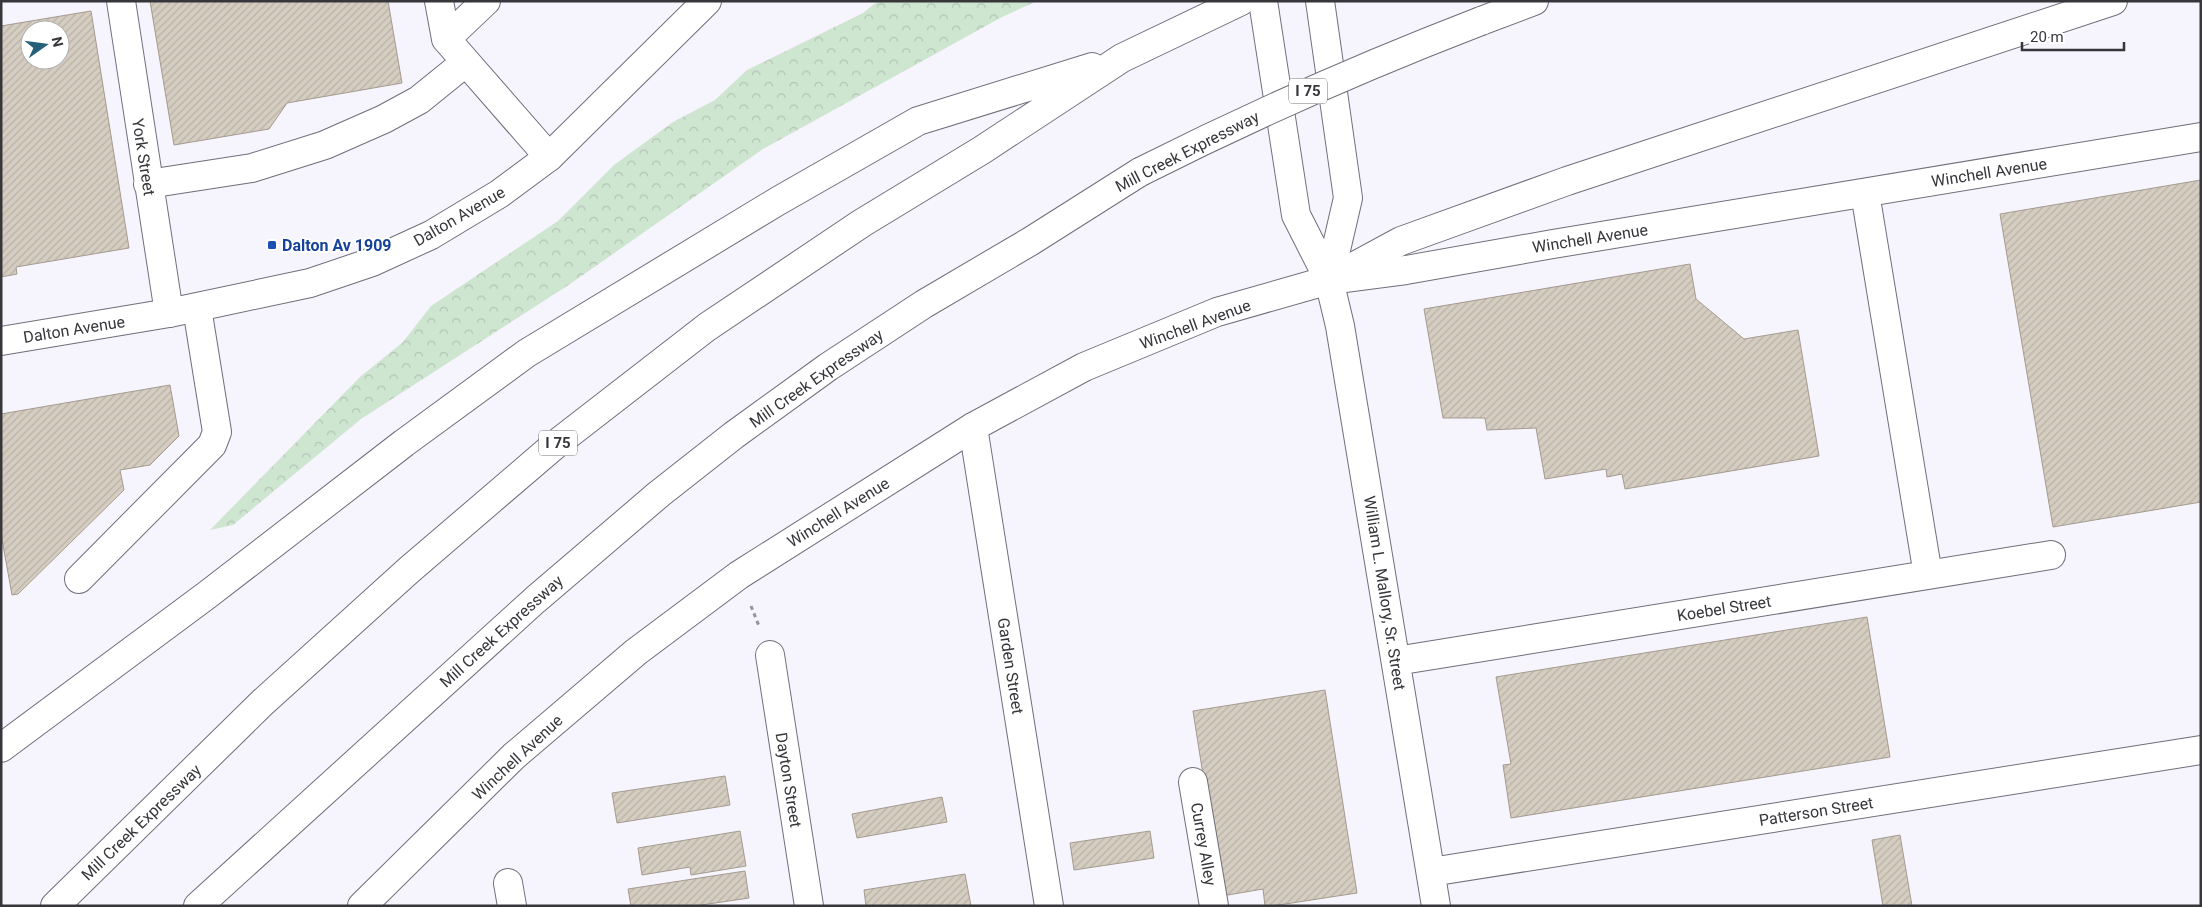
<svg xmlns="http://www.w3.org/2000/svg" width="2202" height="907" font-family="Roboto,sans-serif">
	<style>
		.forest { fill: url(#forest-crowns) }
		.building { fill: url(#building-hatch); stroke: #a49b90; fill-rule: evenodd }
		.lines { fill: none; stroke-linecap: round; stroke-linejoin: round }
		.minor-casing { stroke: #706e7a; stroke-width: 30 }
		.major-casing { stroke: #706e7a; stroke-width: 30 }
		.highway-casing { stroke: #706e7a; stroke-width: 30 }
		.path { stroke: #94939a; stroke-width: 3; stroke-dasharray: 4 4; stroke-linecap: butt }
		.minor { stroke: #fff; stroke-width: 28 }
		.major { stroke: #fff; stroke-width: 28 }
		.highway { stroke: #fff; stroke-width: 28 }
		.highway-bridge-casing { stroke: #706e7a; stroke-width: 30; stroke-linecap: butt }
		.highway-bridge { stroke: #fff; stroke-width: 28 }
		.transit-dot { fill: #1a4fb4; stroke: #fff; stroke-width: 2 }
		.labels { text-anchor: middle; stroke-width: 4; stroke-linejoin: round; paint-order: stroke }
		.shield { fill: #fff; stroke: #737276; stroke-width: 1 }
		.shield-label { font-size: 15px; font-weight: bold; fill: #37363b }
		.street-label { font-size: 16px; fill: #37363b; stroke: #fff }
		.transit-label { font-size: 16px; font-weight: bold; fill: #164399; stroke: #fff; text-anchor: start }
	</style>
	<defs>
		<pattern id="forest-crowns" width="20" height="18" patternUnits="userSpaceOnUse" patternTransform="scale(1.25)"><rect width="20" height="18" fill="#cee5d0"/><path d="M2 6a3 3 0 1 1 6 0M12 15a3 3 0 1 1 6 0" fill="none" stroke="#b2c5b4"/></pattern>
		<pattern id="building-hatch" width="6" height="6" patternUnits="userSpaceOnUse" patternTransform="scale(1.25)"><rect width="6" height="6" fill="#d6cdc1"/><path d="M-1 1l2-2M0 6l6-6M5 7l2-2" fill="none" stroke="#b8b1a7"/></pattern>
	</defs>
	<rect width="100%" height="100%" fill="#f6f4fd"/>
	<path class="forest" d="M878,1H1037L1002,17L763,149L570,284L361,419L233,525L210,530L360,377L403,342L431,306L558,221L614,165L673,122L715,100L747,70L863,13Z"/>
	<path class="building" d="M150,1H388L402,83L287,103L269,129L174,145Z
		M91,11L129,248L16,267L17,274L1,277V26ZM30,30H60V60H30Z
		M2201,180V502L2053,527L2000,214Z
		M1690,264L1696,299L1744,339L1798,330L1819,456L1625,489L1622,474L1607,477L1606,469L1545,479L1536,428L1487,430L1485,418H1443L1424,309Z
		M170,385L179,436L150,465L120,470L124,490L18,594L12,595L1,534V414Z
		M1867,617L1890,757L1511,818L1503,765L1511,764L1496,677Z
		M1325,690L1357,893L1272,906H1265L1263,889L1222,896L1193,711Z
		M725,776L730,805L617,823L612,793Z
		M942,797L947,822L857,838L852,814Z
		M740,831L746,866L691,875L690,867L642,875L638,848Z
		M1150,831L1154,858L1074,870L1070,843Z
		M1900,835L1912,906H1883L1872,840Z
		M745,871L749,898L695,906H631L628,889Z
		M965,874L971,906H866L864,890Z"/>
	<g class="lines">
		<defs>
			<path id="minor" d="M121,1L169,313
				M439,1L446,39
				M486,1L446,39L549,157
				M148,184L252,168L325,145L384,119L419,100L466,62
				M1865,193L1928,575
				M973,427L1049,906
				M79,579L212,445L217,432L197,308
				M770,655L809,906
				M1396,661L2051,555
				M1193,782L1214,906
				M1431,872L2201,750
				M508,883L512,906
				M1436,906L1340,326L1329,280L1406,270L1553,244L2201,137"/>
			<path id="major" d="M1263,1L1296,215L1329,280
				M1320,1L1348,198L1329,280
				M1,341L169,313L310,283L372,262L431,235L499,194L549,157L707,1
				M362,906L514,756L636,652L739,575L973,427L1084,367L1217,312L1329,280"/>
			<path id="highway" d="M1481,21L1534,1
				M1329,280L1401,241L1567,181L2113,1
				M1,748L207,595L404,443L527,353L778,201L918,121L1092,67
				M55,906L263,702L409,570L556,444L707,327L862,223L982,150L1122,58L1241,1
				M198,906L535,600L659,494L734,435L828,367L924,304L1031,241L1140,172"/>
		</defs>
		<use href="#minor" class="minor-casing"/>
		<use href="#major" class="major-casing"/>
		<use href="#highway" class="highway-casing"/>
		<path class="path" d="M751,606L759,626"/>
		<use href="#minor" class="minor"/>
		<use href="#major" class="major"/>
		<use href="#highway" class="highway"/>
		<defs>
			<path id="highway-bridge" d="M1140,172C1251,116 1364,66 1481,21"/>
		</defs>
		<use href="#highway-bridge" class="highway-bridge-casing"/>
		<use href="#highway-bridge" class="highway-bridge"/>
	</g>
	<rect class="transit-dot" x="267" y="240" width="10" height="10" rx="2.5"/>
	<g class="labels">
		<g class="shield">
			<rect x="1289" y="78.5" width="38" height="25" rx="4"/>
			<rect x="539" y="430.5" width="38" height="25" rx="4"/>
		</g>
		<g class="shield-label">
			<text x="1308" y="96">I 75</text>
			<text x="558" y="448">I 75</text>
		</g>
		<g class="street-label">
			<text transform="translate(1187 151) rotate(-27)" y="6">Mill Creek Expressway</text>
			<text transform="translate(144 157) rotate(81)" y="6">York Street</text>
			<text transform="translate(1989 172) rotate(-9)" y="6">Winchell Avenue</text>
			<text transform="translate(459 216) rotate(-30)" y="6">Dalton Avenue</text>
			<text transform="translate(1590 238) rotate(-9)" y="6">Winchell Avenue</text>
			<text transform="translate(1195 324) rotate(-20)" y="6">Winchell Avenue</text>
			<text transform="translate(74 329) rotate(-9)" y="6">Dalton Avenue</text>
			<text transform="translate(816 378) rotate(-35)" y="6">Mill Creek Expressway</text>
			<text transform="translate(838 512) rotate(-32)" y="6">Winchell Avenue</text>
			<text transform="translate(1385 593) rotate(81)" y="6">William L. Mallory, Sr. Street</text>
			<text transform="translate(1724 608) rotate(-9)" y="6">Koebel Street</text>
			<text transform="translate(501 631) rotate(-42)" y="6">Mill Creek Expressway</text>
			<text transform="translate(1011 666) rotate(81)" y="6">Garden Street</text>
			<text transform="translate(517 757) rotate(-43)" y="6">Winchell Avenue</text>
			<text transform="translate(789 780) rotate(81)" y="6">Dayton Street</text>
			<text transform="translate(1816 811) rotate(-9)" y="6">Patterson Street</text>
			<text transform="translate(141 822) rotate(-44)" y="6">Mill Creek Expressway</text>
			<text transform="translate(1204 844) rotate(80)" y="6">Currey Alley</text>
		</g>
		<g class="transit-label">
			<text x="282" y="251">Dalton Av 1909</text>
		</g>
	</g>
	<rect width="2202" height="907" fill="none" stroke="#37363b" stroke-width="5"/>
	<g transform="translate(45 45) rotate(76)"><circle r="24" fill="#ffffff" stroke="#afafb1"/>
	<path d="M0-4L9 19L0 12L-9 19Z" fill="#256078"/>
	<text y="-8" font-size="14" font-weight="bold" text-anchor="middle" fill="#37363b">N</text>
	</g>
	<path d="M2022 42v8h102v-8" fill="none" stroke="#37363b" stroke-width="2.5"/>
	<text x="2030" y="42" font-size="15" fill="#37363b" stroke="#ffffff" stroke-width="4" paint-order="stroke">20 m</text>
</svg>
